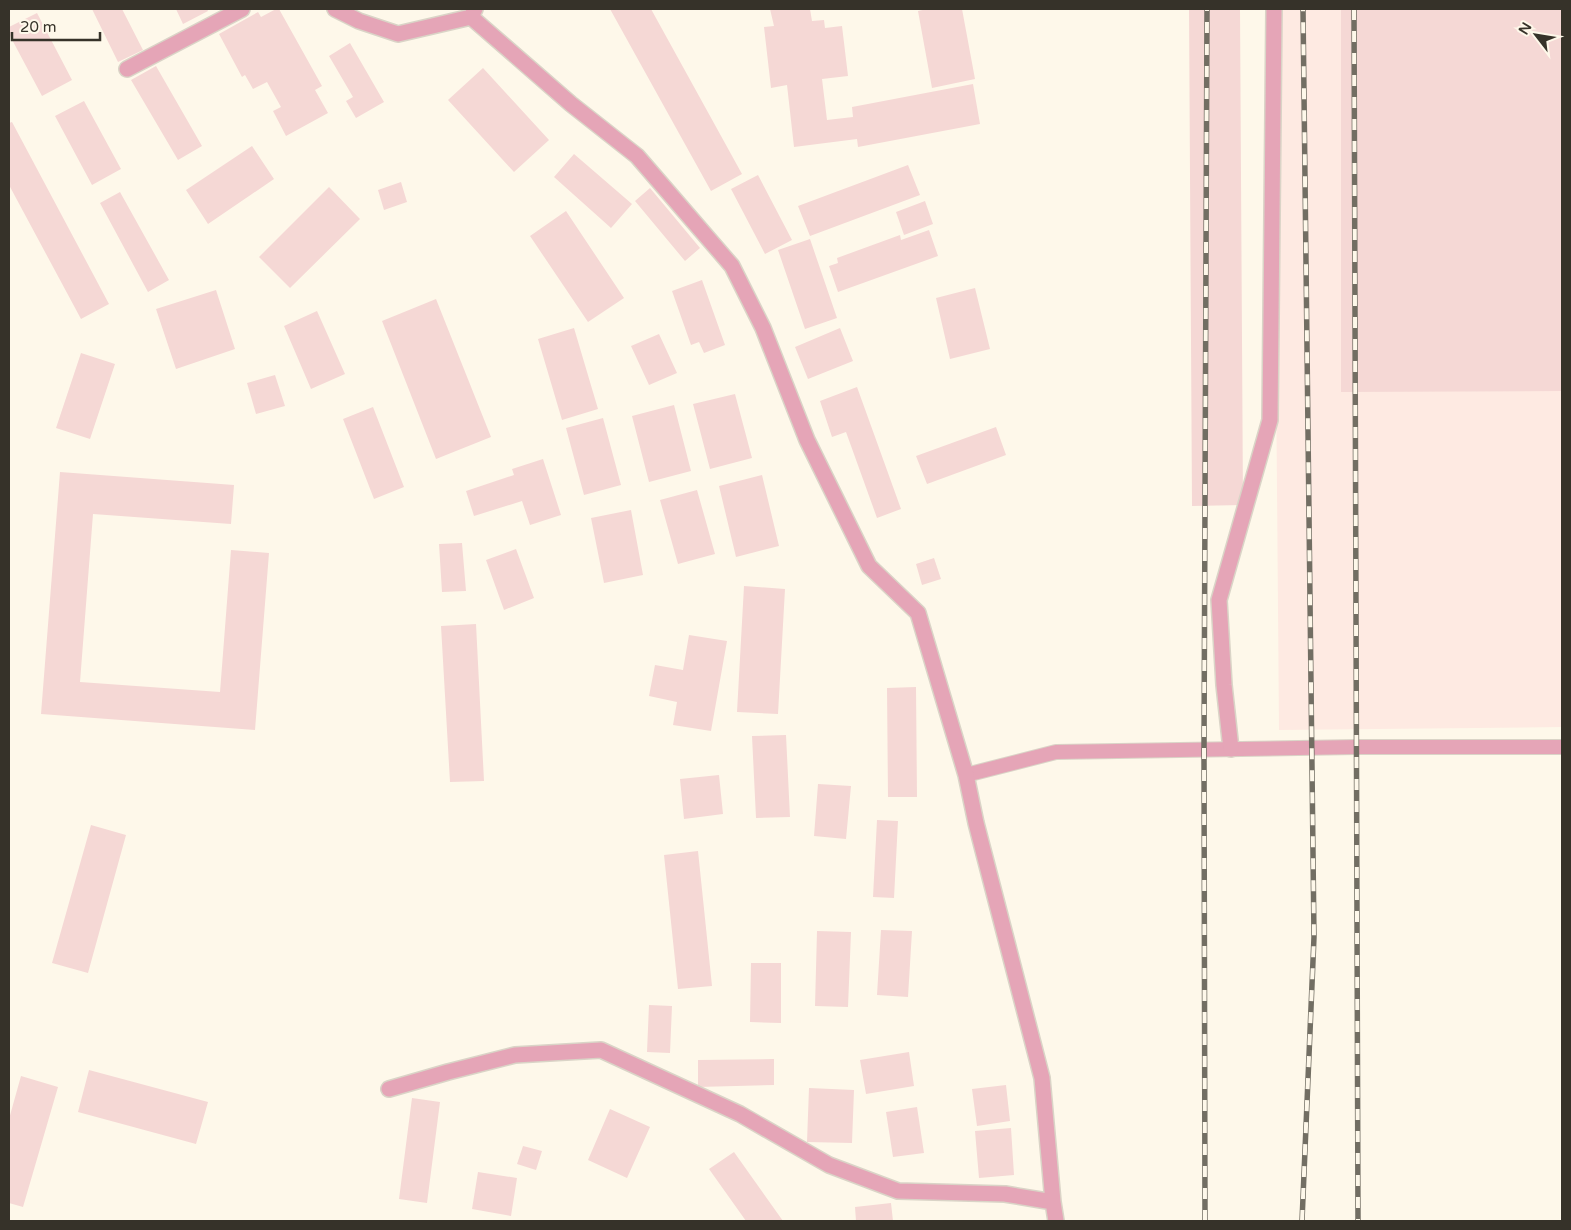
<svg xmlns="http://www.w3.org/2000/svg" width="1571" height="1230" font-family="'Varela Round',sans-serif">
	<style>
		.industrial { fill: #feeae2 }
		.building { fill: #f5d8d5 }
		.lines { fill: none; stroke-linecap: round; stroke-linejoin: round }
		.lane-casing { stroke: #dad4c7; stroke-width: 16 }
		.street-casing { stroke: #dad4c7; stroke-width: 18 }
		.lane { stroke: #e5a5b7; stroke-width: 14 }
		.street { stroke: #e5a5b7; stroke-width: 15 }
		.rail-casing { stroke: #726e63; stroke-width: 5.5 }
		.rail { stroke: #fef8ea; stroke-width: 4; stroke-dasharray: 11; stroke-linecap: butt }
	</style>
	<rect width="100%" height="100%" fill="#fef8ea"/>
	<path class="industrial" d="M1273,9H1562V727L1279,730Z"/>
	<path class="building" d="M92,9H122L143,50L118,62Z
		M176,9H207L208,11L183,24Z
		M276,9H279L322,86L315,90L328,113L286,136L273,111L281,107L267,82L253,89L245,75L242,77L219,34L258,12L261,17Z
		M610,9H651L742,174L711,191Z
		M770,9H810L812,21L824,20L825,28L842,26L848,76L822,79L827,120L853,117L852,107L973,84L980,124L858,147L857,139L794,147L787,85L771,88L764,27L774,26Z
		M927,9H962L975,79L932,88L918,11Z
		M1189,9H1240L1243,505L1192,506Z
		M1341,9H1562V391L1341,392Z
		M37,13L72,80L42,96L9,34V27Z
		M350,43L384,102L356,118L346,101L353,97L329,56Z
		M156,66L202,146L178,160L131,80Z
		M483,68L549,140L514,172L448,100Z
		M84,101L121,169L92,185L55,116Z
		M12,122L109,304L81,319L9,185V123Z
		M252,146L274,179L208,224L186,190Z
		M574,154L632,204L611,228L554,177Z
		M908,165L920,195L810,236L798,206Z
		M758,175L792,240L765,254L731,189Z
		M401,182L407,202L384,210L378,190Z
		M329,187L360,219L290,288L259,257Z
		M650,188L700,248L685,261L635,201Z
		M120,192L169,280L148,292L100,203Z
		M925,201L933,224L904,235L896,212Z
		M566,211L624,298L588,322L530,236Z
		M929,230L938,256L838,292L829,266L838,263L837,258L900,235L901,240Z
		M810,239L837,318L805,329L778,250Z
		M702,280L725,345L704,353L699,342L691,345L672,291Z
		M975,288L990,349L950,359L936,298Z
		M216,290L235,349L176,369L156,309Z
		M436,299L491,437L436,459L382,321Z
		M317,311L345,374L311,389L284,326Z
		M574,328L598,409L562,420L538,339Z
		M840,328L853,361L808,379L795,347Z
		M659,334L677,373L649,385L631,346Z
		M81,353L115,364L90,439L56,428Z
		M275,375L285,406L256,414L247,383Z
		M857,387L901,509L877,518L846,432L832,437L820,401Z
		M735,394L752,458L710,469L693,404Z
		M674,405L691,471L649,482L632,416Z
		M373,407L404,487L374,499L343,419Z
		M603,418L621,485L584,495L566,428Z
		M996,427L1006,455L927,484L916,456Z
		M543,459L561,515L530,525L522,501L474,516L466,491L514,475L512,469Z
		M60,472L234,485L231,524L93,514L80,682L220,692L231,550L269,553L255,730L41,714Z
		M762,475L779,546L736,557L719,486Z
		M697,490L715,554L678,564L660,500Z
		M631,510L643,575L604,583L591,518Z
		M462,543L466,591L442,592L439,544Z
		M516,549L534,598L504,610L486,560Z
		M934,558L941,579L922,585L916,564Z
		M744,586L785,589L778,714L737,712Z
		M476,624L484,781L450,782L441,626Z
		M689,635L727,641L711,731L673,725L677,702L649,696L655,665L683,670Z
		M916,687L917,797H888L887,688Z
		M786,735L790,817L756,818L752,736Z
		M719,775L723,814L684,819L680,779Z
		M818,784L851,786L846,839L814,836Z
		M877,820L898,821L894,898L873,897Z
		M91,825L126,835L88,973L52,963Z
		M698,851L712,986L678,989L664,855Z
		M881,930L912,931L908,997L877,995Z
		M817,931L851,932L848,1007L815,1006Z
		M751,963H781V1023L750,1022Z
		M649,1005L672,1006L670,1053L647,1052Z
		M909,1052L914,1086L866,1094L860,1060Z
		M774,1059V1085L698,1087V1060Z
		M89,1070L208,1102L196,1144L78,1112Z
		M21,1076L58,1087L23,1207L9,1203V1119Z
		M1006,1085L1010,1121L977,1126L972,1089Z
		M809,1088L854,1090L852,1143L807,1142Z
		M412,1098L440,1102L427,1203L399,1199Z
		M917,1107L924,1153L893,1157L886,1112Z
		M610,1109L650,1127L627,1178L588,1160Z
		M1011,1128L1014,1175L979,1178L975,1131Z
		M523,1146L542,1151L536,1170L517,1164Z
		M734,1152L783,1221H746L709,1169Z
		M478,1172L517,1178L511,1216L472,1209Z
		M891,1203L893,1221H856L855,1207Z"/>
	<g class="lines">
		<defs>
			<path id="lane" d="M966,775L1056,752L1356,747H1562"/>
			<path id="street" d="M335,9L359,21L398,34L471,17
				M127,69L242,9
				M1231,749L1224,685L1219,600L1270,420L1274,9
				M389,1089L448,1072L515,1055L601,1050L740,1114L829,1165L898,1191L1005,1194L1053,1202L1042,1078L976,823L966,775L918,613L869,566L807,440L763,328L732,266L637,156L571,104L471,17L475,9
				M1053,1202L1056,1221"/>
		</defs>
		<use href="#lane" class="lane-casing"/>
		<use href="#street" class="street-casing"/>
		<use href="#lane" class="lane"/>
		<use href="#street" class="street"/>
		<defs>
			<path id="rail" d="M1354,9L1358,1221
				M1205,1221L1204,750L1207,9
				M1302,1221L1314,937L1303,9"/>
		</defs>
		<use href="#rail" class="rail-casing"/>
		<use href="#rail" class="rail"/>
	</g>
	<rect width="1571" height="1230" fill="none" stroke="#363229" stroke-width="20"/>
	<g transform="translate(1536 35) rotate(301)" stroke="#fef8ea" stroke-width="4" paint-order="stroke">
	<path d="M0-4L9 19L0 12L-9 19Z" fill="#363229"/>
	<text y="-8" font-size="14" font-weight="bold" text-anchor="middle" fill="#363229">N</text>
	</g>
	<path d="M12 32v8h88v-8" fill="none" stroke="#363229" stroke-width="2.5"/>
	<text x="20" y="32" font-size="15" fill="#363229" stroke="#fef8ea" stroke-width="4" paint-order="stroke">20 m</text>
</svg>
